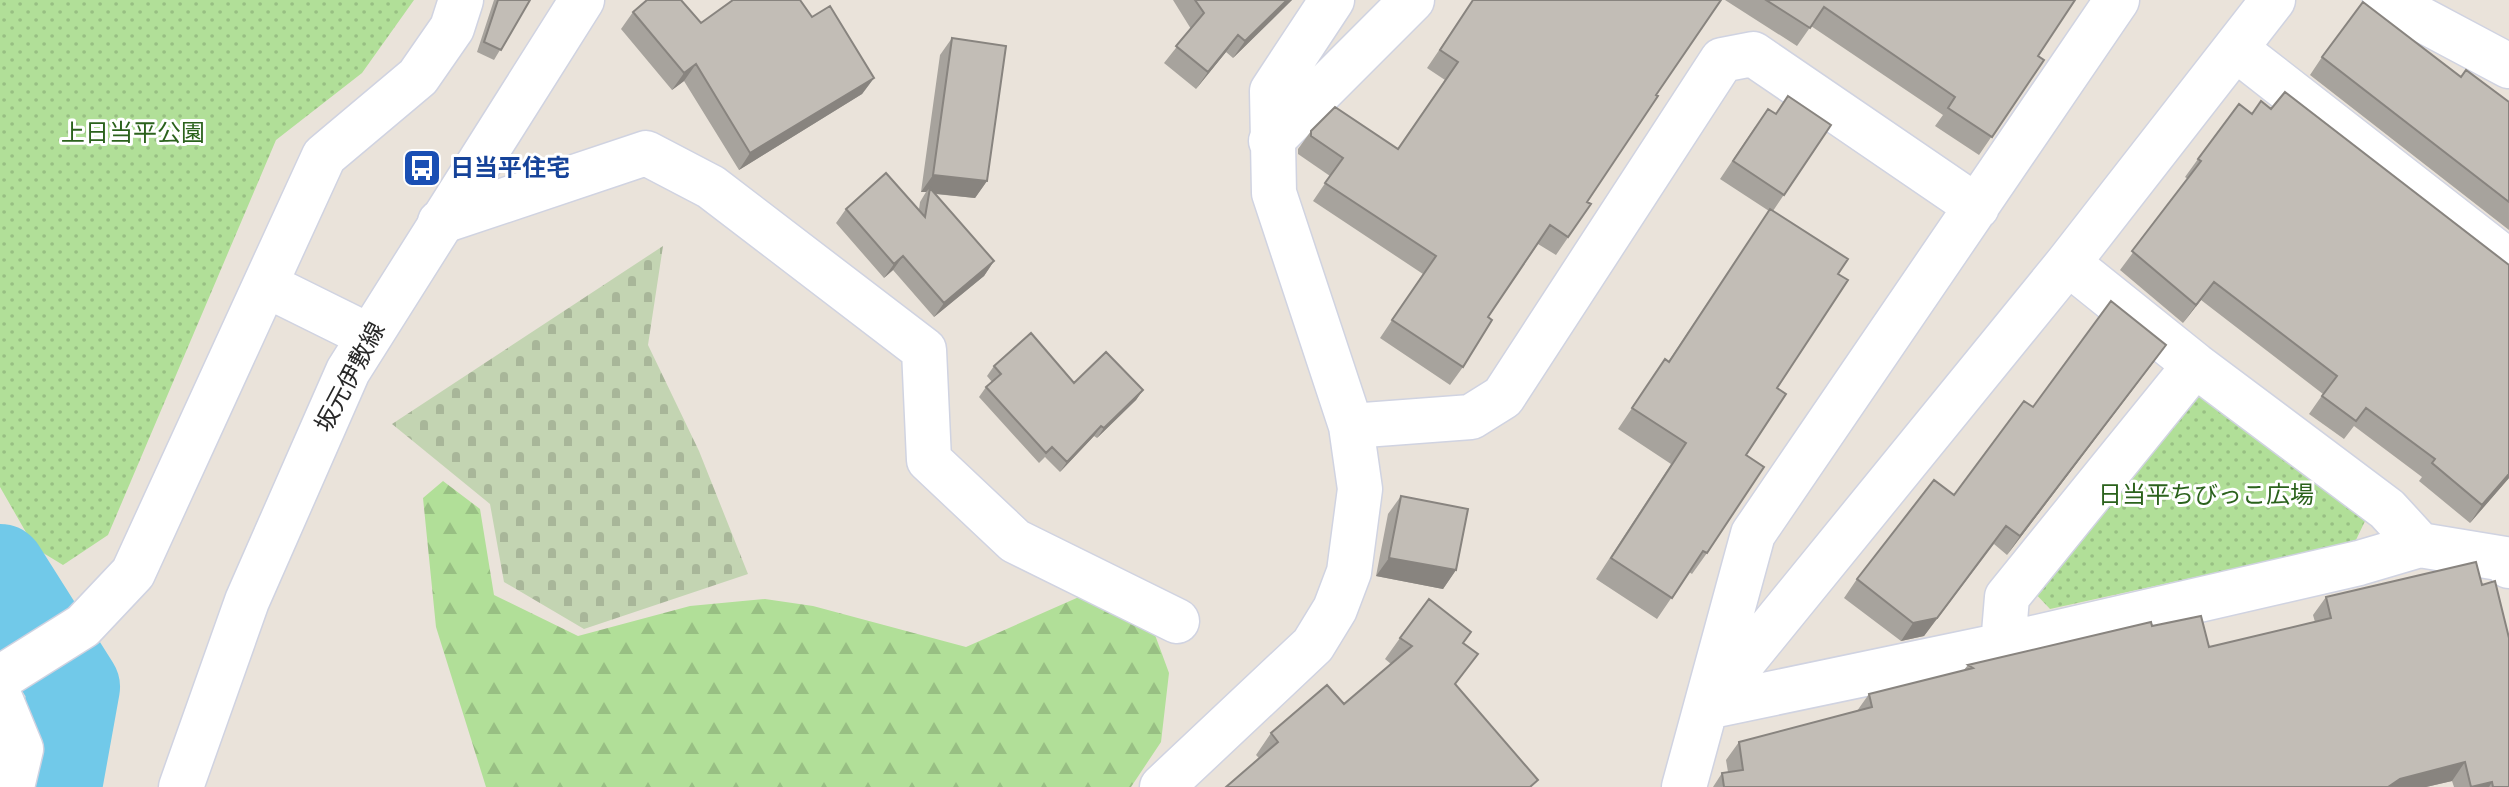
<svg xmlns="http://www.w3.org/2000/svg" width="2509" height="787" font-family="'Work Sans','Noto Sans JP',sans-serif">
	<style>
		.forest { fill: url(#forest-firs) }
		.cemetery { fill: url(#cemetery-stones) }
		.park { fill: url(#park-dots) }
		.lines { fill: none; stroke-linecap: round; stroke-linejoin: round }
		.river { stroke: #71c9e9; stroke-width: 92 }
		.street-casing { stroke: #d0d3e1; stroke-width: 47 }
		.secondary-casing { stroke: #d0d3e1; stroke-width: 47 }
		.street { stroke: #fff; stroke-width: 44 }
		.secondary { stroke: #fff; stroke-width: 44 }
		.wall { fill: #a7a39d }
		.shaded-wall { fill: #88847f }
		.building { fill: #c2bdb6; stroke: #88847f; stroke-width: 2 }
		.labels { text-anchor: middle; stroke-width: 6; stroke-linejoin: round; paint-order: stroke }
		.park-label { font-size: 24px; fill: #2b621c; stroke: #fff }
		.transit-label { font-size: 24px; font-weight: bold; fill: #164399; stroke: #fff; text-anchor: start }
		.street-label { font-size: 24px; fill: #282828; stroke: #fff }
	</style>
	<defs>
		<pattern id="forest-firs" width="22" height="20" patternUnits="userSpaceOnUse" patternTransform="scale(2)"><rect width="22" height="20" fill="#b1df98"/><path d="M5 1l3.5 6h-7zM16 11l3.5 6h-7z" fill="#98bf83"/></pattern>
		<pattern id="cemetery-stones" width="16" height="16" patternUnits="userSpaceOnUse" patternTransform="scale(2)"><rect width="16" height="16" fill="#c3d4b2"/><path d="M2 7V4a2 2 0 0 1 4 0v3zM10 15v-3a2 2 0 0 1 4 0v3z" fill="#a8b699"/></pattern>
		<pattern id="park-dots" width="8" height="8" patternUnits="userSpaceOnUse" patternTransform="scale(2)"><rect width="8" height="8" fill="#b1df98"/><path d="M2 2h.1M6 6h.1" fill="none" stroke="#98bf83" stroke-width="1.8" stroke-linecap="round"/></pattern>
	</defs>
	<rect width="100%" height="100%" fill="#eae3da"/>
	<path class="forest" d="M443,481L480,509L494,595L578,636L690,606L765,599L813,606L966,647L1088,593L1151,624L1169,673L1161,742L1131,787H486L436,627L423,498Z"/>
	<path class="cemetery" d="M663,246L648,345L699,451L748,574L584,629L504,582L490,504L392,424Z"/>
	<path class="park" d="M0,0H414L362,73L276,140L108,535L63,565L35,548L0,487Z
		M2209,396L2366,519L2355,542L2050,609L2031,589L2183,399Z"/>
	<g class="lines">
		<path class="river" d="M0,570L74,687L56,787"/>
		<defs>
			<path id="street" d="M1332,0L1272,91L1274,193L1351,426L1471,417L1503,397L1722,60L1753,54L1977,207
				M2385,0L2509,66
				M2237,50L2509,262
				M1271,141L1412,0
				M440,222L646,153L711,187L924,350L929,460L1015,541L1177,621
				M2068,263L2195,365L2387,509L2420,545
				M266,285L369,336
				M2003,645L2007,597L2195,365
				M0,678L83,626L133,573L324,156L418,77L452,28L461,0
				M1717,694L2068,263L2273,0
				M0,698L21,749L12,787
				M1707,707L2003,645L2359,563L2420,545L2505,559L2509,566
				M1162,787L1313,645L1335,609L1349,572L1360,489L1351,426
				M1684,787L1753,534L2117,0"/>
			<path id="secondary" d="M181,787L247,601L348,371L582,0"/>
		</defs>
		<use href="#street" class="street-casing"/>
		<use href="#secondary" class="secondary-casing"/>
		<use href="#street" class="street"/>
		<use href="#secondary" class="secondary"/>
	</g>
	<path class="wall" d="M494,0H530L494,60L477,52Z
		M1173,0H1292L1233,58L1226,52L1196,89L1164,63L1191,29Z
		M1473,0L1656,95L1587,202L1591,204L1556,255L1538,244L1488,317L1463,367L1450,385L1380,338L1423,274L1313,201L1330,176L1298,154V149L1311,131L1398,149L1445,80L1427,68Z
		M1725,0H2075L2038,56L2044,60L1979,155L1935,126L1943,115L1811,26L1797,46Z
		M633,12L701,23L812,17L874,78L862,94L739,170L684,81L672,90L621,29Z
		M952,38L987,181L975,198L935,194L994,261L984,276L934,317L893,270L884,278L836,223L846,209H919L920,202L926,192H921L940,55Z
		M2322,57L2461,77L2509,102V230L2310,75Z
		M2271,109L2509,265V478L2470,523L2419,481L2422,477L2354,426L2344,439L2309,414L2323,394L2201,300L2183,323L2120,270L2188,179L2185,177L2198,159L2252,114Z
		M1776,114L1831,125L1773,211L1838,274L1777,388L1746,455L1707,553L1692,574L1689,572L1657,619L1596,579L1671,464L1618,429L1665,359L1668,362L1769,211L1720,179L1755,127Z
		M2166,345L2007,555L1994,544L1924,636L1901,641L1844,598L1857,579L1954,495L2033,407Z
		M994,366L1074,383L1143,390L1136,400L1097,438L1094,436L1060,472L1045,457L1039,463L979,397L986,387L992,382L987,376Z
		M1401,496L1456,570L1443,589L1376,576L1388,514Z
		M2326,597L2509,787H2454L2452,781L2426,787H1713L1722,773L1728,772L1726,760L1739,742L1857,711L1869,694L1963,671L1968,665L2152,626L2209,647L2315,622L2313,615Z
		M1471,632L1259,758L1256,755L1271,733L1344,704L1391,664L1385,659L1400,638Z"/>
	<path class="shaded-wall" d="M1287,0H1292L1233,58L1245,41Z
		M1238,35L1226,52L1196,89L1208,72Z
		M696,64L684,81L672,90L684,73Z
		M874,78L862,94L739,170L750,153Z
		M933,175L987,181L975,198L929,193L930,188L926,192H921Z
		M903,256L893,270L884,278L894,264Z
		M994,261L984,276L934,317L944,303Z
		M2214,282L2201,300L2183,323L2196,305Z
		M2166,345L2153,363L2007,555L2020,536Z
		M1143,390L1136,400L1097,438L1104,428Z
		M1101,426L1094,436L1060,472L1067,462Z
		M2509,474V478L2470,523L2482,505Z
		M2006,526L1924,636L1901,641L1913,623Z
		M1389,558L1456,570L1443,589L1376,576Z
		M2465,762L2452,781L2426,787H2388L2400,779Z
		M2492,782L2489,787H2471Z"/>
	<path class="building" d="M498,0H530L501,50L484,42Z
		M647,0H681L701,23L733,0H800L812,17L830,6L874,78L750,153L696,64L684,73L633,12Z
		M1195,0H1287L1245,41L1238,35L1208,72L1176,46L1204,13Z
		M1473,0H1721L1656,95L1658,96L1587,202L1591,204L1568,237L1550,225L1488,317L1492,320L1463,367L1392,320L1436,256L1325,183L1343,158L1311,136V131L1335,107L1398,149L1458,62L1440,50Z
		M1766,0H2075L2038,56L2044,60L1992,137L1948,108L1955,97L1824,7L1810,28Z
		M2363,2L2461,77L2466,70L2509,102V202L2322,57Z
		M952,38L1006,46L987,181L933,175Z
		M2285,92L2509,265V474L2482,505L2432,463L2435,459L2366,408L2356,421L2322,396L2337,376L2214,282L2196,305L2132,251L2201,161L2198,159L2239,104L2252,114L2261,101L2271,109Z
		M1788,96L1831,125L1784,195L1733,161L1768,109L1776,114Z
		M886,173L925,217L930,188L994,261L944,303L903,256L894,264L846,209Z
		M1770,209L1848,259L1838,274L1848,280L1777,388L1786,394L1746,455L1764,467L1707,553L1703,551L1672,598L1611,558L1686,443L1632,408L1665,359L1669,362Z
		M2111,301L2166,345L2020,536L2006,526L1937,618L1913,623L1857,579L1934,480L1954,495L2024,401L2033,407Z
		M1031,333L1074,383L1106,352L1143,390L1104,428L1101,426L1067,462L1052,447L1046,453L986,387L1001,374L994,366Z
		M1401,496L1468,509L1456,570L1389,558Z
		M2476,562L2482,585L2495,581L2509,638V787H2493L2492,782L2471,787L2465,762L2400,779L2388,787H1724L1722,773L1743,770L1739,742L1872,707L1869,694L1973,668L1968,665L2151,622L2152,626L2201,616L2209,647L2331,618L2326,597Z
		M1429,599L1471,632L1463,643L1478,654L1455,684L1538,780L1530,787H1226L1278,742L1271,733L1327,685L1344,704L1412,646L1400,638Z"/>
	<defs>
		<symbol id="bus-square" viewBox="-11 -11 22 22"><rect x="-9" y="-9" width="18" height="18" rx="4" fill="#1a4fb4" stroke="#fff"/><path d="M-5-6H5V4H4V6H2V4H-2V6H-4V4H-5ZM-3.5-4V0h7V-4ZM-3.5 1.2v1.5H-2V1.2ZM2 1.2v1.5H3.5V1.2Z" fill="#fff"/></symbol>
	</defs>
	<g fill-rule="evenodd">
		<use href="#bus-square" x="400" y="146" width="44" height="44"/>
	</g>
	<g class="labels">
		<g class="park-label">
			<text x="133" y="141">上日当平公園</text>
			<text x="2206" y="503">日当平ちびっこ広場</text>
		</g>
		<g class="transit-label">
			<text x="450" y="176">日当平住宅</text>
		</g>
		<g class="street-label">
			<text transform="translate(350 377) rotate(-62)" y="8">坂元伊敷線</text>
		</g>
	</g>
</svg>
